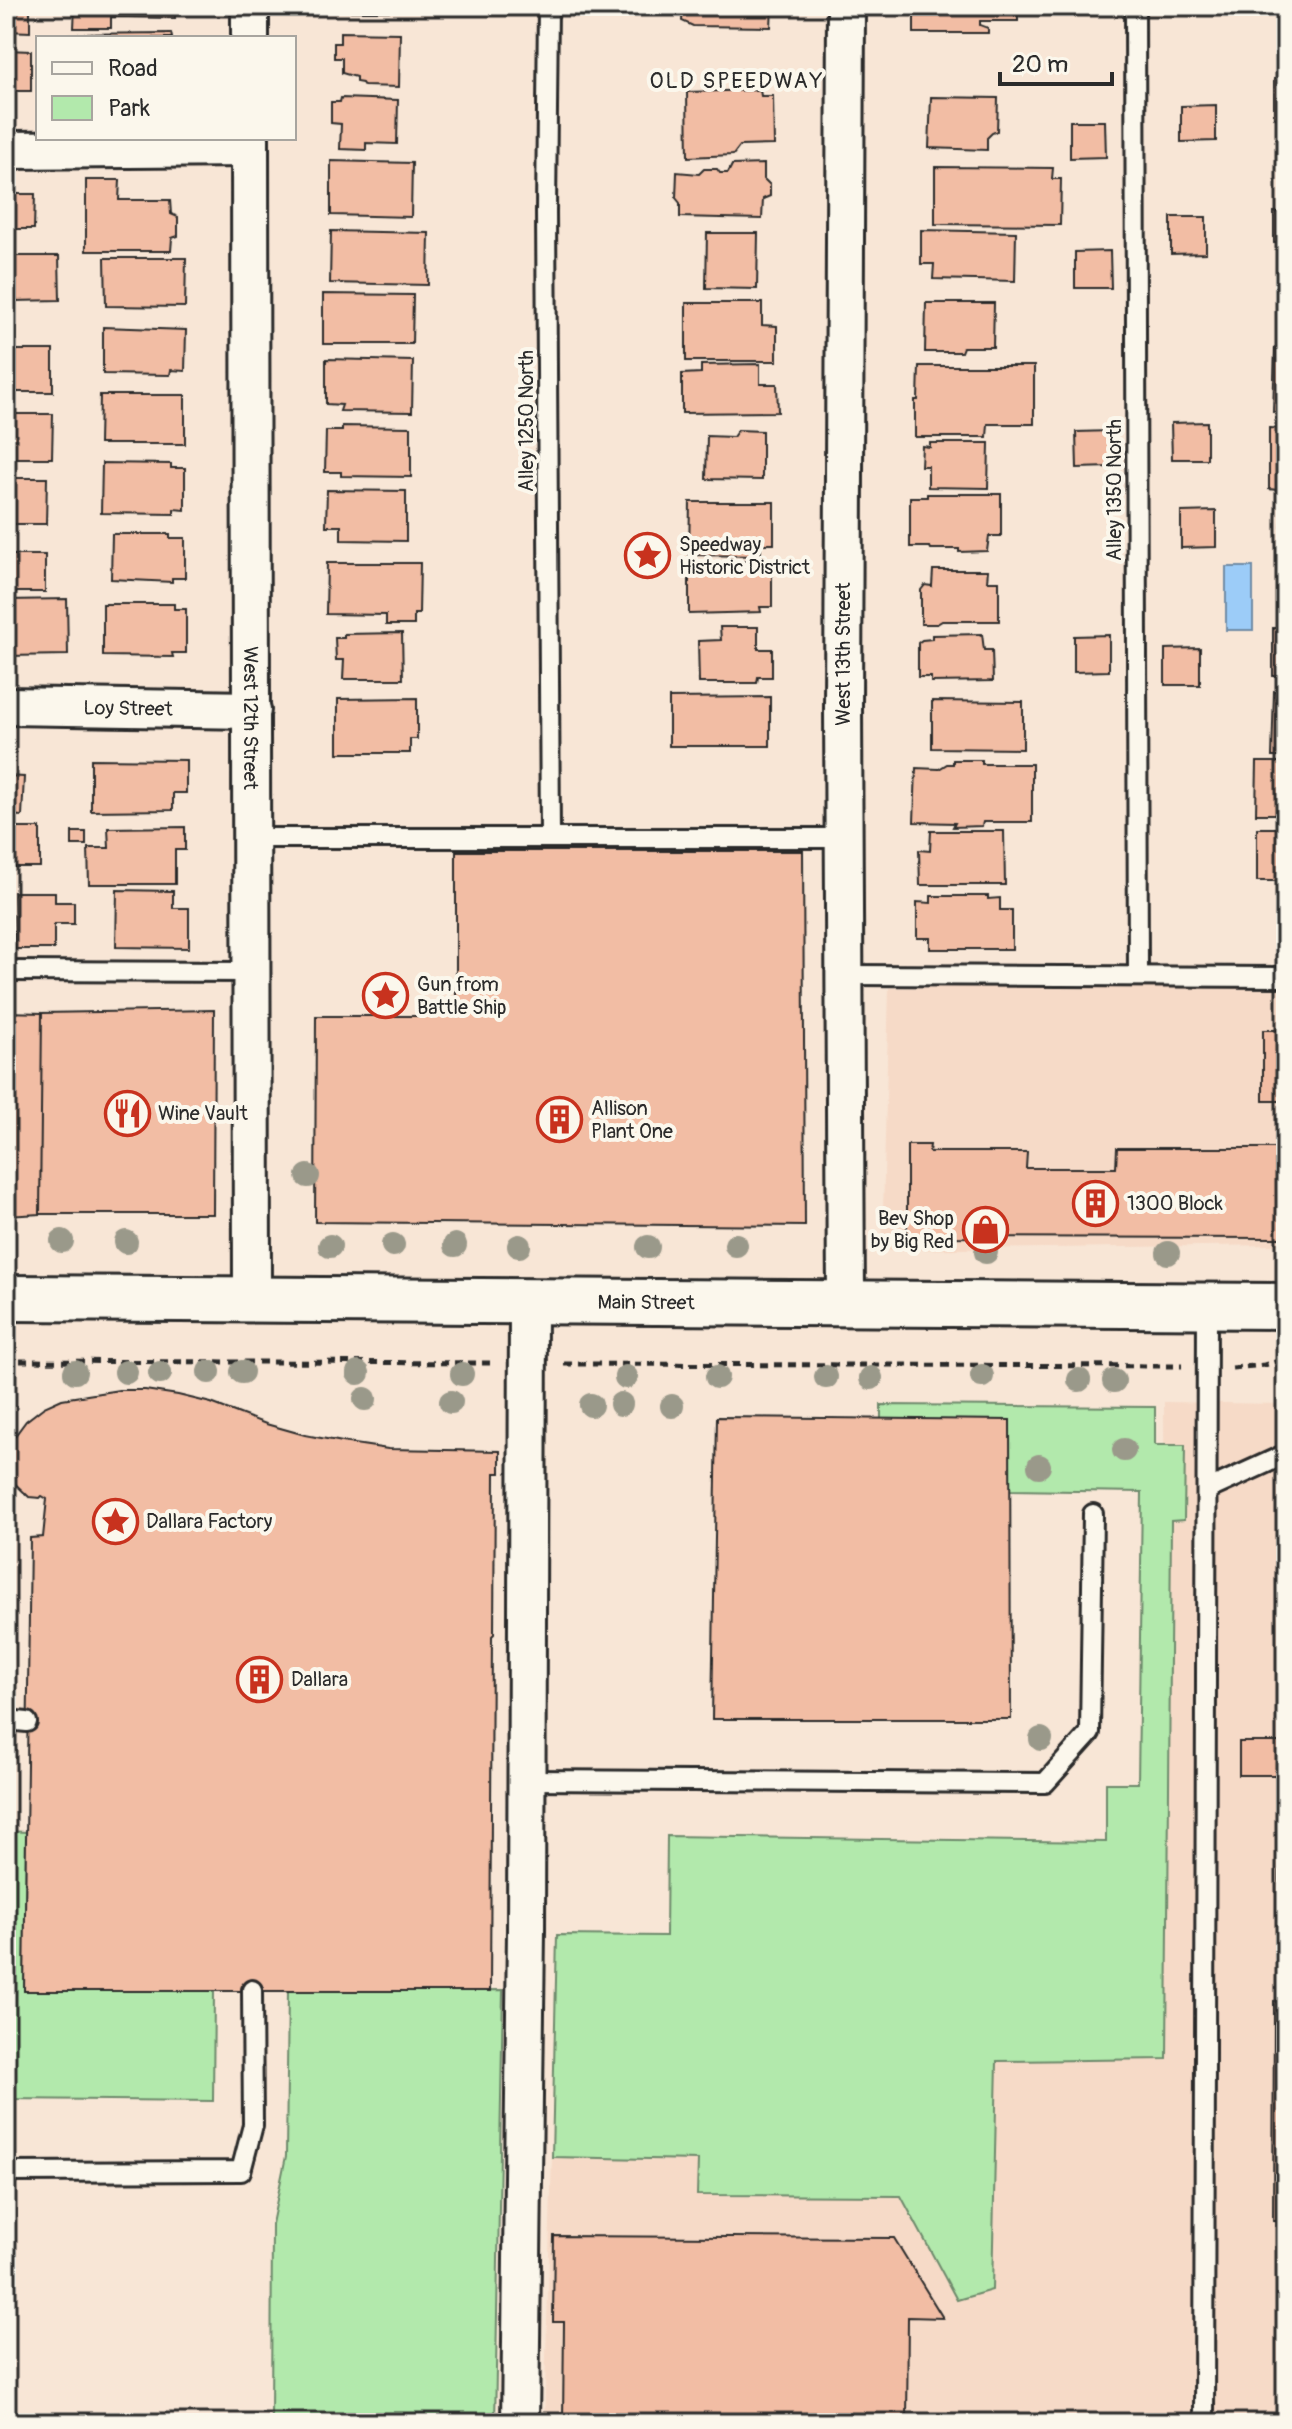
<svg xmlns="http://www.w3.org/2000/svg" width="1292" height="2429" font-family="Pangolin,sans-serif">
	<style>
		.built { fill: #f6dac7 }
		.green { fill: #b2e9ac; stroke: #6e8a6c; stroke-width: 2 }
		.water { fill: #9cccf8; stroke: #6f8ca6; stroke-width: 2 }
		.building { fill: #f2bda4; stroke: #2b2b2b; stroke-width: 2 }
		.lines { fill: none; stroke-linecap: round; stroke-linejoin: round }
		.service-casing { stroke: #2b2b2b; stroke-width: 24 }
		.minor-casing { stroke: #2b2b2b; stroke-width: 42 }
		.tertiary-casing { stroke: #2b2b2b; stroke-width: 50 }
		.path { stroke: #2b2b2b; stroke-width: 5; stroke-dasharray: 8 6; stroke-linecap: butt }
		.service { stroke: #fbf7ec; stroke-width: 18 }
		.minor { stroke: #fbf7ec; stroke-width: 36 }
		.tertiary { stroke: #fbf7ec; stroke-width: 44 }
		.tree { fill: #9a998a }
		.labels { text-anchor: middle; stroke-width: 8; stroke-linejoin: round; paint-order: stroke }
		.street-label { font-size: 20px; fill: #2b2b2b; stroke: #fbf7ec }
		.poi-label { font-size: 20px; fill: #2b2b2b; stroke: #fbf7ec; text-anchor: start }
		.neighbourhood-label { font-size: 22px; letter-spacing: 2px; fill: #2b2b2b; stroke: #fbf7ec }
	</style>
	<rect width="100%" height="100%" fill="#f8e6d6"/>
	<filter id="ink" filterUnits="userSpaceOnUse"><feTurbulence type="fractalNoise" baseFrequency=".0125" numOctaves="2"/><feDisplacementMap in="SourceGraphic" scale="16" xChannelSelector="R" yChannelSelector="G"/><feConvolveMatrix kernelMatrix="1 2 1 2 8 2 1 2 1" color-interpolation-filters="sRGB"/></filter>
	<g filter="url(#ink)">
		<path class="built" d="M1286,981V1245L882,1250L889,988Z
			M1164,1402L1286,1404V2423H544L552,2157L699,2160L697,2195L901,2196L992,2289L997,2061L1167,2059Z"/>
		<path class="green" d="M881,1405L1155,1407V1445H1185L1184,1520L1171,1521L1167,2059L997,2061L992,2290L957,2300L901,2196L697,2195L698,2160L552,2157L557,1935L666,1936L667,1836L1106,1842V1783H1138L1142,1492L1010,1490L881,1419Z
			M6,1831L26,1832L24,1991H214L213,2101L6,2099Z
			M503,1990L495,2423H271L272,2224L286,2156L288,1991Z"/>
		<path class="water" d="M1226,567H1253V630H1226Z"/>
		<path class="building" d="M75,6H187V13H175V18L111,17V28H74Z
			M327,6H404V11H327Z
			M683,6H772L771,27L693,26L682,21Z
			M914,6H1018V21H980V25L988,28V33H914Z
			M6,7H30V32L6,31Z
			M340,32L400,33L399,87L364,86L362,83L356,82V77L342,73V58H334V43H340Z
			M171,33L172,38H65V34Z
			M6,50L31,51V91H6Z
			M1274,79H1286V144H1282L1283,123L1274,117Z
			M760,90L761,96H773L774,145L740,146L733,155L688,157L687,92Z
			M931,97L998,98L997,131L992,133L987,138V150L929,148Z
			M341,98L398,100L397,144L366,143V150L340,149L341,124L331,123V102H340Z
			M1216,105V141L1181,142V106Z
			M1070,121H1105L1106,157L1070,158Z
			M331,161L412,163L411,217L331,215Z
			M764,164V179L770,185V196L763,199L762,219L680,217V203L676,198L677,172L699,174L704,169H717L720,173H728L732,165Z
			M935,167L1053,168L1052,179H1061L1060,225L935,224Z
			M86,180H120L119,200H170L171,214L178,217V236L172,238L171,251H86Z
			M6,194H35L34,229H6Z
			M1274,212H1286V261L1285,243H1274Z
			M1171,217H1206V253L1171,254Z
			M921,230L1016,232L1015,281L933,279L934,264H921Z
			M331,231L429,233L428,285L330,283Z
			M707,233H758L757,289L706,288Z
			M1110,251L1111,288H1075V252Z
			M14,256H59L60,300L14,301Z
			M105,258H186L185,307L106,306Z
			M323,294L413,295L412,344H323Z
			M686,303H762V325L777,326V361H686Z
			M926,303H994L993,347H963L961,352H925Z
			M103,327L186,330L185,371L171,370L170,375L103,374Z
			M1275,348L1286,349V412H1273Z
			M15,350H53V392H15Z
			M326,359L413,361L412,412L340,411L342,405L326,404Z
			M760,364V384H777L778,412L682,413V374L701,373V365Z
			M919,366H1034V424H988L987,437H915V400H918Z
			M100,395H185V444H99Z
			M11,414H53L52,458H11Z
			M1207,422V459H1172L1171,423Z
			M342,426L411,427V477L341,476V472H325L326,431H342Z
			M1269,428L1286,429V482H1277L1278,490L1269,489Z
			M738,430L762,431V480L706,479L707,436L733,437Z
			M1111,431L1112,467L1077,468L1076,432Z
			M930,443H989L988,488L928,487V466H921L922,446L930,447Z
			M102,463L171,464V468H185V510L174,509V514L101,513Z
			M6,478H47L46,524H6Z
			M327,490L406,491V541L341,540V526H326Z
			M1283,491H1286V551H1281Z
			M927,494H1001V536H989L987,551L959,552V549H931L930,547H910V497H927Z
			M690,502H774V544H761V556L689,555Z
			M1216,511V547L1181,548V512Z
			M112,534H170V538H185V578H172V582L111,579Z
			M6,555H45V592H6Z
			M760,561L759,566H772V607H760L761,612L689,614V563Z
			M327,563H420L419,614H414V625H386V615L326,614Z
			M933,570H988L987,581H999V621H942L937,624H921V590L925,585L932,586Z
			M67,599L68,655L6,656V600Z
			M103,604H174V609H186V653H172L173,657L103,656Z
			M720,627H758V649H772V677H758L757,683H699L698,641L721,640Z
			M1273,628H1286V676H1273Z
			M402,633L403,679H343L344,660H336L335,638H344V634Z
			M982,634L984,650H992L993,681L931,682V677H918V643L922,640L932,639V635Z
			M1109,635V671L1074,672V636Z
			M1200,648V685H1165V649Z
			M1274,691H1286V757H1272Z
			M770,697V746H669V698Z
			M417,698V739H410V753H338V699Z
			M932,701L1023,702V749L932,748Z
			M91,759L186,760V793H173V810L91,811Z
			M953,760H982V764H1032V822H983L982,826L953,827L955,823L914,822L916,768L939,769L947,764H953Z
			M1257,762H1286V814H1256Z
			M6,776L24,777L22,816L6,815Z
			M185,827V850H175V884H89L88,848H109L108,828Z
			M6,828H40V867H6Z
			M1257,828H1286V881H1257Z
			M931,831H1004L1005,885H920L919,850L930,851Z
			M72,832H86V845H72Z
			M456,851H803L805,1226L315,1222L316,1016H456Z
			M117,890L173,891V908H189V948L116,947Z
			M14,892H55V902H74V924H54V949H15Z
			M931,896H988V899L1000,898V910H1012V949H930V938H917V902L931,903Z
			M214,1010L213,1214H40L42,1013Z
			M6,1012L42,1013L40,1214L6,1216Z
			M1263,1030H1286V1101H1263Z
			M907,1145H930L929,1152H1027L1026,1168H1116L1117,1148H1286L1285,1238L907,1237Z
			M119,1390H145L178,1395L211,1403L266,1424L305,1435L348,1443L388,1449L500,1451V1473H495L494,1634L492,1636L490,1991H24L30,1538L43,1537L47,1499L42,1496L40,1498L29,1497L8,1477L6,1448L26,1421L44,1407L62,1399Z
			M717,1417L1010,1420L1011,1719H712Z
			M1239,1742H1286V1955H1279L1280,1775H1239Z
			M1286,2000V2221H1273L1274,2001Z
			M554,2236L894,2238L943,2318L908,2317L907,2423H563L564,2322H553Z"/>
		<g class="lines">
			<defs>
				<path id="service" d="M548,6L546,212L550,836
					M1135,6L1138,975
					M252,838H844
					M6,971L252,972
					M845,975L1286,977
					M1207,1490L1286,1454
					M6,1720L27,1722
					M526,1780L1045,1783L1090,1733L1093,1514
					M6,2172L241,2171L253,2125L252,1990
					M1204,2423L1207,1305"/>
				<g id="minor">
					<path d="M846,6L843,708L846,1303"/>
					<path d="M250,38V6"/>
					<path id="s1" d="M250,138L252,1299"/>
					<path d="M6,150L250,148"/>
					<path id="s2" d="M6,706L252,710"/>
					<path d="M520,2423L526,1931L528,1303"/>
				</g>
				<g id="tertiary">
					<path id="s3" d="M6,1298L1286,1306"/>
				</g>
			</defs>
			<use href="#service" class="service-casing"/>
			<use href="#minor" class="minor-casing"/>
			<use href="#tertiary" class="tertiary-casing"/>
			<path class="path" d="M6,1361L494,1363
				M564,1364L1182,1366
				M1232,1368L1264,1365L1286,1359"/>
			<use href="#service" class="service"/>
			<use href="#minor" class="minor"/>
			<use href="#tertiary" class="tertiary"/>
		</g>
		<g class="tree">
			<circle cx="308" cy="1176" r="12"/>
			<circle cx="62" cy="1241" r="12"/>
			<circle cx="126" cy="1242" r="12"/>
			<circle cx="393" cy="1245" r="12"/>
			<circle cx="455" cy="1245" r="12"/>
			<circle cx="736" cy="1245" r="12"/>
			<circle cx="330" cy="1246" r="12"/>
			<circle cx="519" cy="1246" r="12"/>
			<circle cx="648" cy="1247" r="12"/>
			<circle cx="986" cy="1252" r="12"/>
			<circle cx="1168" cy="1253" r="12"/>
			<circle cx="75" cy="1372" r="12"/>
			<circle cx="126" cy="1372" r="12"/>
			<circle cx="209" cy="1372" r="12"/>
			<circle cx="242" cy="1372" r="12"/>
			<circle cx="160" cy="1373" r="12"/>
			<circle cx="358" cy="1373" r="12"/>
			<circle cx="462" cy="1374" r="12"/>
			<circle cx="982" cy="1376" r="12"/>
			<circle cx="626" cy="1377" r="12"/>
			<circle cx="717" cy="1377" r="12"/>
			<circle cx="826" cy="1377" r="12"/>
			<circle cx="871" cy="1378" r="12"/>
			<circle cx="1079" cy="1380" r="12"/>
			<circle cx="1114" cy="1381" r="12"/>
			<circle cx="365" cy="1399" r="12"/>
			<circle cx="451" cy="1402" r="12"/>
			<circle cx="621" cy="1404" r="12"/>
			<circle cx="591" cy="1405" r="12"/>
			<circle cx="672" cy="1406" r="12"/>
			<circle cx="1124" cy="1450" r="12"/>
			<circle cx="1039" cy="1466" r="12"/>
			<circle cx="1041" cy="1739" r="12"/>
		</g>
	</g>
	<defs>
		<symbol id="sight-ring" viewBox="-11 -11 22 22"><circle r="9.5" fill="#fbf7ec" stroke="#c8321e" stroke-width="1.5"/><path d="M0-6L1.8-2.2L6-1.7L2.9 1.2L3.7 5.4L0 3.3L-3.7 5.4L-2.9 1.2L-6-1.7L-1.8-2.2Z" fill="#c8321e"/></symbol>
		<symbol id="restaurant-ring" viewBox="-11 -11 22 22"><circle r="9.5" fill="#fbf7ec" stroke="#c8321e" stroke-width="1.5"/><path d="M-5-6h1v4h1v-4h1v4h1v-4h1v5L-1.5 .5V6h-2V.5L-5-1ZM5-6V6H3V1.5H1.5Q1.5-4 5-6Z" fill="#c8321e"/></symbol>
		<symbol id="building-ring" viewBox="-11 -11 22 22"><circle r="9.5" fill="#fbf7ec" stroke="#c8321e" stroke-width="1.5"/><path d="M-4-6H4V6H1V3H-1V6H-4ZM-2.5-4.3h1.7v1.8h-1.7ZM.8-4.3h1.7v1.8H.8ZM-2.5-1h1.7V.8h-1.7ZM.8-1h1.7V.8H.8Z" fill="#c8321e"/></symbol>
		<symbol id="shop-ring" viewBox="-11 -11 22 22"><circle r="9.5" fill="#fbf7ec" stroke="#c8321e" stroke-width="1.5"/><path d="M-5-2.5h2.3a2.7 3.5 0 0 1 5.4 0H5L5.5 6h-11ZM-1.5-2.5h3a1.5 2.3 0 0 0-3 0Z" fill="#c8321e"/></symbol>
	</defs>
	<g fill-rule="evenodd">
		<use href="#sight-ring" x="622" y="530" width="51" height="51"/>
		<use href="#sight-ring" x="360" y="970" width="51" height="51"/>
		<use href="#restaurant-ring" x="102" y="1088" width="51" height="51"/>
		<use href="#building-ring" x="534" y="1094" width="51" height="51"/>
		<use href="#building-ring" x="1070" y="1178" width="51" height="51"/>
		<use href="#shop-ring" x="960" y="1204" width="51" height="51"/>
		<use href="#sight-ring" x="90" y="1496" width="51" height="51"/>
		<use href="#building-ring" x="234" y="1654" width="51" height="51"/>
	</g>
	<g class="labels">
		<g class="street-label">
			<text transform="translate(526 421) rotate(-90)" y="7">Alley 1250 North</text>
			<text transform="translate(1114 490) rotate(-90)" y="7">Alley 1350 North</text>
			<text transform="translate(843 654) rotate(-90)" y="7">West 13th Street</text>
			<text dy="7" stroke="none"><textPath href="#s2" startOffset="122">Loy Street</textPath></text>
			<text dy="7" stroke="none"><textPath href="#s1" startOffset="580">West 12th Street</textPath></text>
			<text dy="7" stroke="none"><textPath href="#s3" startOffset="640">Main Street</textPath></text>
		</g>
		<g class="poi-label">
			<text x="679" y="551">Speedway<tspan x="679" dy="23">Historic District</tspan></text>
			<text x="417" y="991">Gun from<tspan x="417" dy="23">Battle Ship</tspan></text>
			<text x="591" y="1115">Allison<tspan x="591" dy="23">Plant One</tspan></text>
			<text x="158" y="1120">Wine Vault</text>
			<text x="1127" y="1210">1300 Block</text>
			<text x="954" y="1225" text-anchor="end">Bev Shop<tspan x="954" dy="23">by Big Red</tspan></text>
			<text x="146" y="1528">Dallara Factory</text>
			<text x="291" y="1686">Dallara</text>
		</g>
		<g class="neighbourhood-label">
			<text x="737" y="88">OLD SPEEDWAY</text>
		</g>
	</g>
	<rect width="1292" height="2429" fill="none" stroke="#fbf7ec" stroke-width="32"/>
	<rect x="16" y="16" width="1260" height="2397" fill="none" stroke="#2b2b2b" stroke-width="3" filter="url(#ink)"/>
	<rect x="36" y="36" width="260" height="104" fill="#fbf7ec" stroke="#a8a59f" stroke-width="2"/>
	<rect x="52" y="62" width="40" height="12" fill="#fbf7ec" stroke="#a8a59f" stroke-width="2"/>
	<text x="108" y="76" font-size="24" fill="#2b2b2b">Road</text>
	<rect x="52" y="96" width="40" height="24" fill="#b2e9ac" stroke="#a8a59f" stroke-width="2"/>
	<text x="108" y="116" font-size="24" fill="#2b2b2b">Park</text>
	<path d="M1000 72v12h112v-12" fill="none" stroke="#2b2b2b" stroke-width="4"/>
	<text x="1012" y="72" font-size="24" fill="#2b2b2b" stroke="#fbf7ec" stroke-width="6" paint-order="stroke">20 m</text>
</svg>
